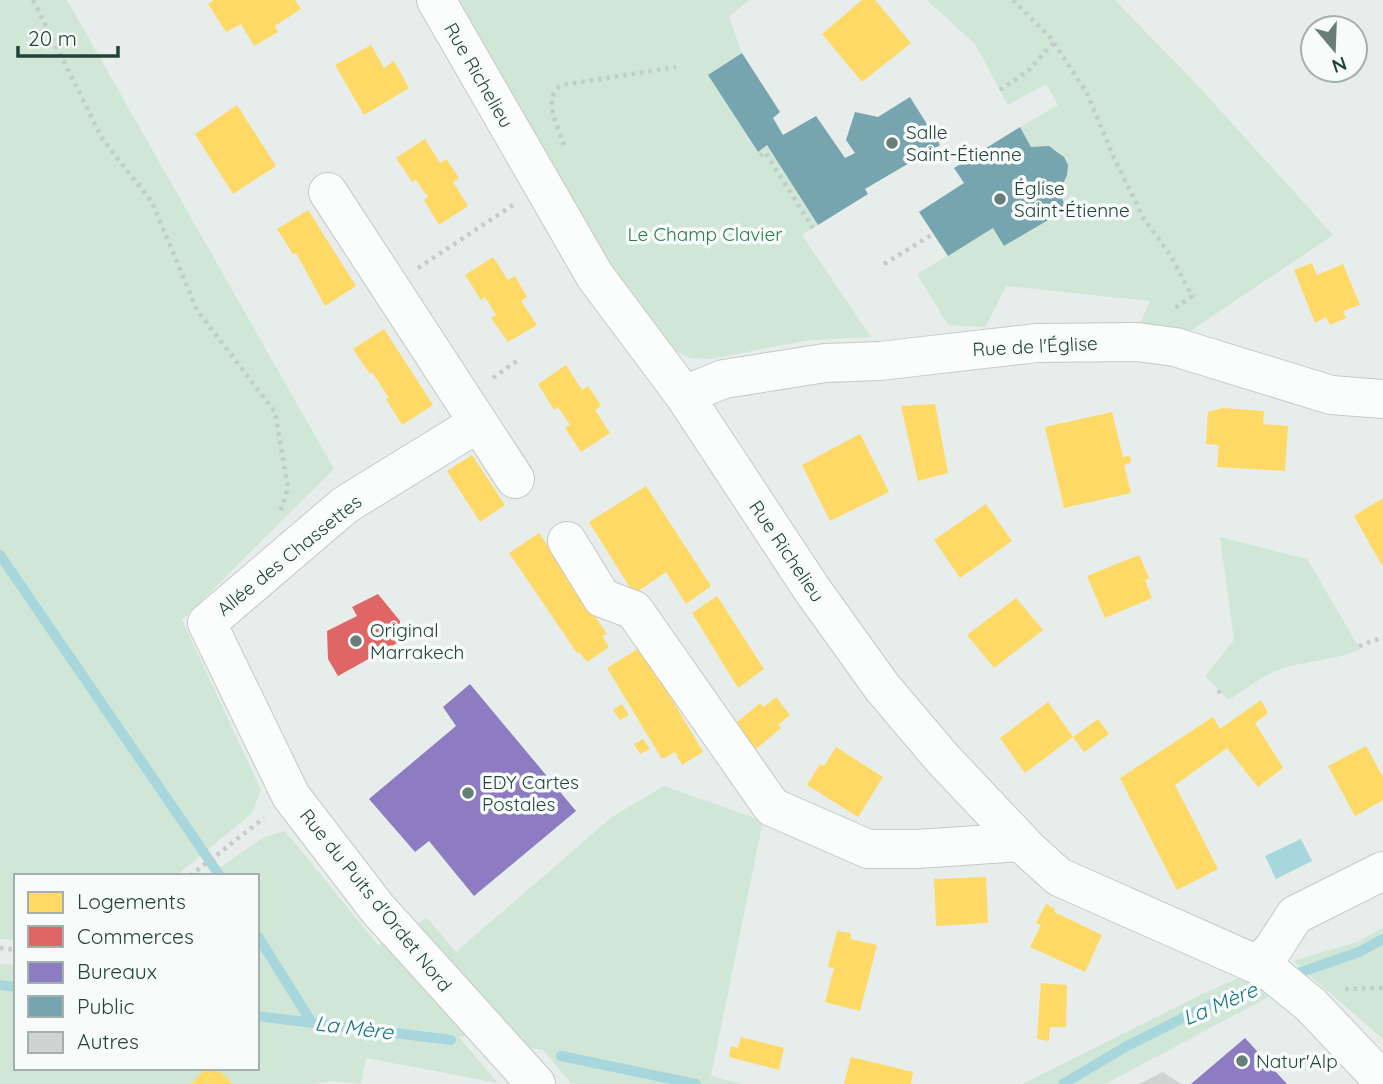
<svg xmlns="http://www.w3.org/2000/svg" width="1383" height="1084" font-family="Quicksand,sans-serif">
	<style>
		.green { fill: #d0e6d6 }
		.water { fill: #a7d6dd }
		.homes { fill: #ffd966 }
		.shops { fill: #e06666 }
		.offices { fill: #8e7cc3 }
		.public { fill: #76a5af }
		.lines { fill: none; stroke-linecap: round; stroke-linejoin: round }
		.stream { stroke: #a7d6dd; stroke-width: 10 }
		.building { fill: #ced4d2 }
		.minor-casing { stroke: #c4cac7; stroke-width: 40 }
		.path { stroke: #c2ccca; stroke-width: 4.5; stroke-dasharray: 3.5 5; stroke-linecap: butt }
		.minor { stroke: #fbfcfc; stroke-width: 38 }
		.poi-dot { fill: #687e78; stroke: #f7fbf9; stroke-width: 2.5 }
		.labels { text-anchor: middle; stroke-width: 7; stroke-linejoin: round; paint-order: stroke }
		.street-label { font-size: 19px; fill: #23433a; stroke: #f7fbf9 }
		.poi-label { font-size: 19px; fill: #23433a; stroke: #f7fbf9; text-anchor: start }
		.park-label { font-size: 19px; fill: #2a7d48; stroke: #f7fbf9 }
		.water-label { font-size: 21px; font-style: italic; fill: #187484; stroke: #f7fbf9 }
	</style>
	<rect width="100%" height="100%" fill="#e7edea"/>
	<path class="green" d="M0,0H67L334,469L182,620L261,790L252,813L176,876H16V940L0,939Z
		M451,0H749L729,17L742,53L708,75L757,152L767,145L818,225L802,235L871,337L810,340L710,359L691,358L671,349L610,268Z
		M927,0H1115L1200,88L1333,235L1186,334L1137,330L1150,301L1006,286L985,327L948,325L917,274L993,228L1005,246L1067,209L1057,189L1063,184L1068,165C1059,147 1050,146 1031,147L1020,127L1058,105L1046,84L1008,105L975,44Z
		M1220,537L1307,559L1360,649C1335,661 1307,660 1281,669C1262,676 1246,689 1229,700L1205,676L1234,640Z
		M664,786L763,821L711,1076L742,1084H572L543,1050L458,1036L498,1083L366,1058L361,1084L332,1081L314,1084H233L217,1068H257V876H208L264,837L285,831L378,945L427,918L456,952L612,817Z
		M1383,928V1039L1293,961L1357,942Z
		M0,964L16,965V1068H206L191,1084H0Z
		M1245,975L1274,994L1105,1084H1022L1196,997Z"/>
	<path class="water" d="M1301,839L1312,861L1276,879L1265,856Z"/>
	<path class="homes" d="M214,0H295L301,9L275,26L278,32L254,46L241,24L226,32L208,4Z
		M862,0H875L911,43L862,82L822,34Z
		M371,45L384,68L394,61L409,88L364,115L335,65Z
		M237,105L276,166L233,194L195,134Z
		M425,139L440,163L446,159L453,169L459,178L453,182L468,206L439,225L424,200L428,197L416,180L412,182L396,158Z
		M308,210L356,286L325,306L296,253L293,254L277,229Z
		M493,257L508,280L515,276L527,297L521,301L537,325L508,342L491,318L496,315L485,297L481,300L465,275Z
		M1312,263L1317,275L1343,264L1360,305L1343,311L1346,318L1330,325L1326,317L1315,323L1294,270Z
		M384,329L433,405L402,425L386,399L389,398L372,372L370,374L353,349Z
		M566,365L582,390L588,386L595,396L601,406L595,410L610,433L581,452L565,428L570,425L558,407L554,410L538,384Z
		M935,404L948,473L918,481L901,406Z
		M1223,408L1264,411L1263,424L1288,426L1285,471L1217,467L1219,445L1206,444L1208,412Z
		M1112,412L1123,457L1130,456L1131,463L1124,465L1131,493L1064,508L1045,427Z
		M860,434L889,492L830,521L802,465Z
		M472,455L505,505L480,522L447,471Z
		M646,486L711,586L686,604L666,572L634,594L589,522Z
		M1383,498V567L1354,516Z
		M986,504L1012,541L960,578L934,540Z
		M539,533L607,634L602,636L609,647L587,662L579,652L577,653L509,553Z
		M1139,555L1149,578L1145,580L1152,598L1105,618L1087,576Z
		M717,596L764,669L738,688L692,613Z
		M1016,598L1043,630L994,668L967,635Z
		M641,647L703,752L682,765L675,752L662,759L607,668Z
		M776,697L790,715L778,725L781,728L756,749L735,724L760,703L764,707Z
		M1261,700L1268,713L1255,723L1283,768L1258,787L1227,748L1175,785L1218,869L1177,890L1120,778L1213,717L1220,729Z
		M1048,702L1073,737L1025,773L1000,738Z
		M622,704L629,715L620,720L613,710Z
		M1098,719L1109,734L1084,752L1073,737Z
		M643,739L650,749L640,754L634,744Z
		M1366,746L1383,777V800L1355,816L1328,766Z
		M836,747L883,777L858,817L807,785L820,764L824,766Z
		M986,877L988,923L936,926L934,879Z
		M1046,904L1055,909L1054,912L1102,935L1085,972L1030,947L1041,925L1036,923Z
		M837,931L851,933L850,939L877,945L860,1011L825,1002L834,968L828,967Z
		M1041,983L1067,985L1066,1027H1050L1049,1041L1037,1039Z
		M741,1037L784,1048L779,1070L729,1057L731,1046L738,1048Z
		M851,1057L913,1072L911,1084H844Z
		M206,1068H217L233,1084H191Z"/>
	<path class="shops" d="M378,594L400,621L399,642L338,676L328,659L327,631L357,616L352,607Z"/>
	<path class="offices" d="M470,684L576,811L474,896L429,841L415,852L369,799L456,726L443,707Z
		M1245,1038L1287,1084H1191Z"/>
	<path class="public" d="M742,53L780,112L773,118L783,135L816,116L845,158L855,153L846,140L855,112L878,117L910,97L940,145L865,189L868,194L818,225L767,145L758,152L708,75Z
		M1020,127L1031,147L1049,146L1064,157L1068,165L1067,175L1063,184L1057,189L1067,209L1004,246L993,228L948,256L919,212L964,183L954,168Z"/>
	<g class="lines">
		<path class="stream" d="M0,555L220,876
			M257,935L312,1023
			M1290,976L1359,952L1383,939
			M0,985L16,987
			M257,1016L451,1040
			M561,1056L696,1084
			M1063,1084L1127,1046L1211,1004L1269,983"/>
	</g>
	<path class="building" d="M1163,1072L1181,1084H1139Z"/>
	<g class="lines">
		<defs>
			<path id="minor" d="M436,0L595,276L684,395L811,588L882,687L943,759L1029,850L1059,877L1267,969L1311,1005L1383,1081
				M328,192L515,479
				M684,395L724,379L825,363L880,361L1037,343L1137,342L1175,347L1331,395L1383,399
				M478,423L345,505L207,623L291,796L377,908L536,1084
				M567,541L602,598L634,610L772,807L868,849H917L1021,842
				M1259,964L1273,949L1295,915L1383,871"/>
		</defs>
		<use href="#minor" class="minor-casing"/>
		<path class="path" d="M33,0L103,140L152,202L197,310L275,412L288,488L280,512
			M1013,0L1050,37L1087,93L1113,156L1144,219L1171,256L1192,296L1171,311
			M1000,90L1028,71L1054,42
			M564,145C558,126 541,98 562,85L676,67
			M760,156L765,152L813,228
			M884,264L933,234
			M418,268L513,205
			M493,378L518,360
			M1359,646L1383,637
			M1219,690L1220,698
			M190,876L264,818
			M0,948L16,950
			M1345,989L1383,988"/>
		<use href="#minor" class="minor"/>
	</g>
	<g class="poi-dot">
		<circle cx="892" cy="143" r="7"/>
		<circle cx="1000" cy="199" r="7"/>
		<circle cx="356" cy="641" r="7"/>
		<circle cx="468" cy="793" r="7"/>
		<circle cx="1242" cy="1061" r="7"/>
	</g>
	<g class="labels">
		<g class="street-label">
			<text transform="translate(479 75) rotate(60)" y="7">Rue Richelieu</text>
			<text transform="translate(1035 346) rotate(-3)" y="7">Rue de l'Église</text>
			<text transform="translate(787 551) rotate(56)" y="7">Rue Richelieu</text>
			<text transform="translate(289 555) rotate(-39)" y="7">Allée des Chassettes</text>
			<text transform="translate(376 900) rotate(51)" y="7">Rue du Puits d'Ordet Nord</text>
		</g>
		<g class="poi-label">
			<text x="906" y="139">Salle<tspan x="906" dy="22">Saint-Étienne</tspan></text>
			<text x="1014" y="195">Église<tspan x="1014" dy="22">Saint-Étienne</tspan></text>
			<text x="370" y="637">Original<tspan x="370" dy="22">Marrakech</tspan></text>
			<text x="482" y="789">EDY Cartes<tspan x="482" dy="22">Postales</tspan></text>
			<text x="1256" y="1068">Natur'Alp</text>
		</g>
		<g class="park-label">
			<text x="705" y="241">Le Champ Clavier</text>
		</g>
		<g class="water-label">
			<text transform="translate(1220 1004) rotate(-23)" y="7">La Mère</text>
			<text transform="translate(354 1028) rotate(7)" y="7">La Mère</text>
		</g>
	</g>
	<rect x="14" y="874" width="245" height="196" fill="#f7fbf9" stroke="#a2b1ad" stroke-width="2"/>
	<rect x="28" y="892" width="35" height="21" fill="#ffd966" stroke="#a2b1ad" stroke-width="2"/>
	<text x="77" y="909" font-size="21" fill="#23433a">Logements</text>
	<rect x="28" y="926" width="35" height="21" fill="#e06666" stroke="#a2b1ad" stroke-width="2"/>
	<text x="77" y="944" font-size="21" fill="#23433a">Commerces</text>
	<rect x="28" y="962" width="35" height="21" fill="#8e7cc3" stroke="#a2b1ad" stroke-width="2"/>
	<text x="77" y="979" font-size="21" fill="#23433a">Bureaux</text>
	<rect x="28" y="996" width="35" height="21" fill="#76a5af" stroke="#a2b1ad" stroke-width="2"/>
	<text x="77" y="1014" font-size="21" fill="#23433a">Public</text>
	<rect x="28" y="1032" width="35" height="21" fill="#ced4d2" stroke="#a2b1ad" stroke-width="2"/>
	<text x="77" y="1049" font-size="21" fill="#23433a">Autres</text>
	<g transform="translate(1334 49) rotate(161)"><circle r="33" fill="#f7fbf9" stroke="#a2b1ad" stroke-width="2"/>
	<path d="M0-5L12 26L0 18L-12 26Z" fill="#687e78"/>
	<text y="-10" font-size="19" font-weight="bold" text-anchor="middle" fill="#23433a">N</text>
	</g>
	<path d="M18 46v10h100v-10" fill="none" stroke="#23433a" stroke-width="3.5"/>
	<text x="28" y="46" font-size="21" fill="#23433a" stroke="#f7fbf9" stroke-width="5" paint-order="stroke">20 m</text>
</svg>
